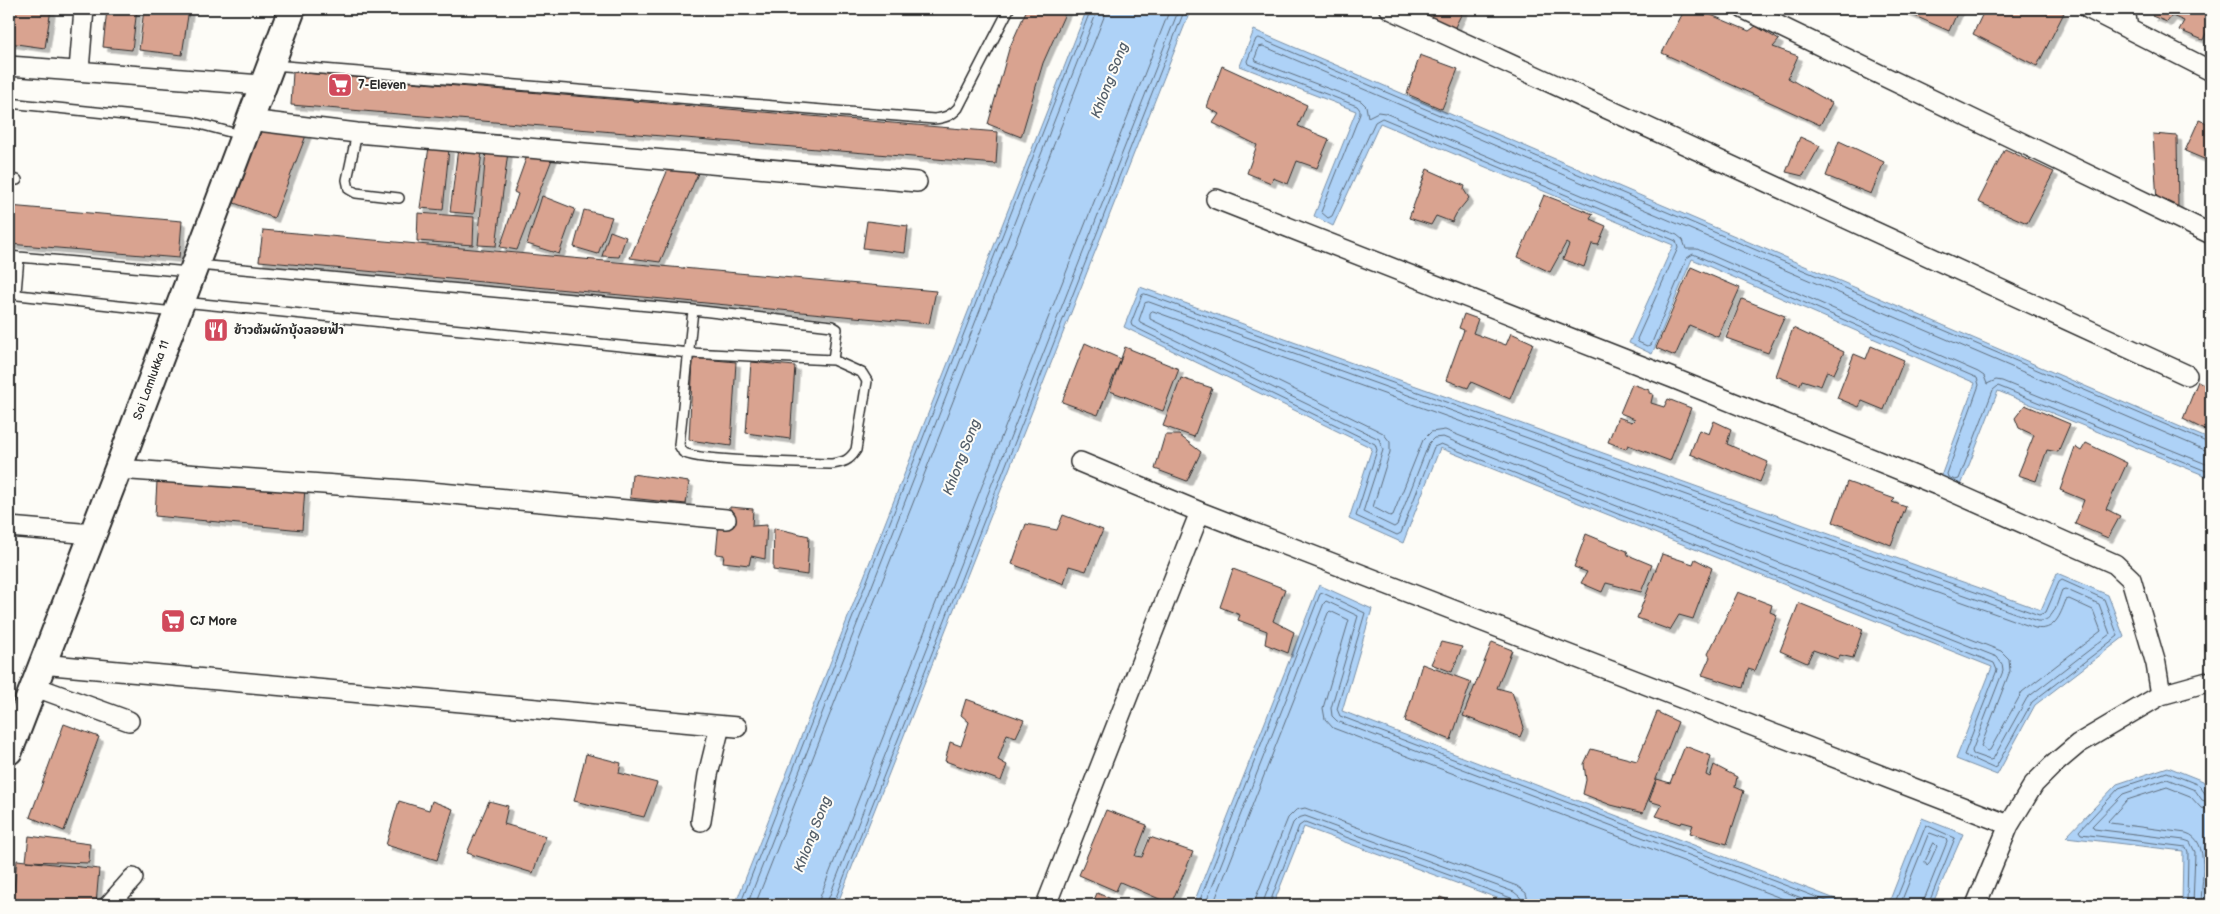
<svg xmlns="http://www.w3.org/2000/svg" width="2220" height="914" font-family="'Balsamiq Sans','Playpen Sans Thai',sans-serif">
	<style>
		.water { fill: #aed2f7; stroke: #7a8fa5 }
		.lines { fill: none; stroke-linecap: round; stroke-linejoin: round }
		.shore { stroke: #5f6e7d; stroke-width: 1 }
		.building { fill: #d9a390; stroke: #2b2b2b; filter: url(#shadow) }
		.lane-casing { stroke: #2b2b2b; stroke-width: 12 }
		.street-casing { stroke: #2b2b2b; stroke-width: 22 }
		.secondary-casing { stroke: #2b2b2b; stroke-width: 30 }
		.lane { stroke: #fdfcf7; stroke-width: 9 }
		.street { stroke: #fdfcf7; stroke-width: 19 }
		.secondary { stroke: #fdfcf7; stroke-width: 26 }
		.labels { text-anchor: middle; stroke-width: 4; stroke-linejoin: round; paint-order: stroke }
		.poi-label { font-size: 12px; font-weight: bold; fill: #2b2b2b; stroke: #fdfcf7; text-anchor: start }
		.street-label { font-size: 12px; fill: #2b2b2b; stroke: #fdfcf7 }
		.water-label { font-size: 14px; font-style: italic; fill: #525d68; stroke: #fdfcf7 }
	</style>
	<defs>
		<filter id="shadow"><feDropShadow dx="4.5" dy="4.5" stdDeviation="0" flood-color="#0004"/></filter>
	</defs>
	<rect width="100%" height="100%" fill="#fdfcf7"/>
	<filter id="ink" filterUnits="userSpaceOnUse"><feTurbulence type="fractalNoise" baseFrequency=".02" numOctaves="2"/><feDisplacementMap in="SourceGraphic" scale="10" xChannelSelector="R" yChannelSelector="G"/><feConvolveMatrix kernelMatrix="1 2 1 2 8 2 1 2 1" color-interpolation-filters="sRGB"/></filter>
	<g filter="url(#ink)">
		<path class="water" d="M1087,9H1191L837,905H735Z
			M1254,30L2211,440V478L1998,391L1960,488L1940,479L1975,383L1692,259L1652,354L1629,343L1673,245L1380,123L1333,226L1314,216L1356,111L1240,66Z
			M1140,287L2041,610L2057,573L2108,595L2124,637L2035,705L1997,775L1956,759L1992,667L1440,448L1403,543L1349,519L1372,448L1124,327Z
			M1319,585L1372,609L1342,711L1851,905H1516L1304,827L1273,905H1193Z
			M2168,767L2203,781L2211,795V905H2182L2183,851L2066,837L2117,784Z
			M1922,818L1963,834L1932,905H1888Z"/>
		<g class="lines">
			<path class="shore" d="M1145,294L2039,615L2046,612L2059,582L2062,580L2104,599L2118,636L2032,702L1996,767L1993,768L1964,755L1997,670L1994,663L1441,444L1434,447L1401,533L1397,535L1356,516L1377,450L1375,444L1132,326L1131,323L1142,295Z
				M1149,302L2037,621C2054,623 2057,602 2062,590L2065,589L2099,604L2110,634L2027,698L1993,759L1990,760L1973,754L1972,751L2003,671L2002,664L1997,657L1443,437L1434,438L1429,443L1397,525L1394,527L1363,512L1383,450L1379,439L1140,323L1139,320L1145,303Z
				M1153,311L2035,628C2055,632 2060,615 2066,600L2069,599L2093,610L2101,631L2022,692L1990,750L1987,751L1981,746L2010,671L2009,659L2001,651L1445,430L1431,432L1423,440L1393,515L1390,516L1373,507L1390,452V442L1383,433L1150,319V313Z
				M2211,444L1259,38L1256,39L1247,61L1248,64L1357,106L1360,110V114L1321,212L1328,218L1332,216L1375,122L1382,118L1676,241L1678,248L1637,339L1638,342L1647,346L1651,345L1687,258L1693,254L1977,378L1979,385L1947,474L1948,477L1955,480L1959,479L1993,390L1998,386L2211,473
				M2211,451L2205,450L1263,46L1259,47L1255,58L1256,61L1361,101L1366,106L1368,117L1378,112L1385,113L1677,235L1683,240L1686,249H1697L1978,372L1984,376L1987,384L1996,380L2002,381L2211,466
				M1934,843L1937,846L1929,864L1927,866L1925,862Z
				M740,905L1091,9
				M747,905L1098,9
				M755,905L1104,17L1105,9
				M819,905L820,897L1170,9
				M826,905L1179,9
				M833,905L1185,9
				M1198,905L1320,594L1323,593L1365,613L1337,709L1340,716L1837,905
				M1205,905L1324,603L1326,601L1358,616L1331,708L1332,716L1337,721L1820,905
				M1213,905L1328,613L1330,611L1349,620L1323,708L1325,719L1333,728L1799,905
				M1255,905L1256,897L1288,818L1296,810L1305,808L1517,886L1526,893L1529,905
				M1262,905L1293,823L1298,818L1305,816L1514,892L1520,897L1522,905
				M1269,905L1299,826L1305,822L1511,898L1515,905
				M1894,905L1926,825L1955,838L1928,905
				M1900,905L1928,835L1930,833L1946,839L1947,842L1922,905
				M2187,905L2188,852L2186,847L2081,834L2079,831L2119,788L2167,772L2199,785L2206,795L2211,796
				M2193,905L2195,852L2190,842L2184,840L2094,829L2092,826L2123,794L2167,779L2195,790L2202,800L2211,803
				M2201,905C2201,884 2211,840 2186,833L2110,823L2108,821L2127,800L2167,787L2190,796L2201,808L2211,810"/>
		</g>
		<path class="building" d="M9,9H51L45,48L9,43Z
			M107,9H137L132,50L103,47Z
			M144,9H189L182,55L139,50Z
			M1027,9H1067L1043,63L1021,137L988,124L1009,49Z
			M1427,9H1464L1454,29L1424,17Z
			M1685,9H1697L1749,31L1756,26L1779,40L1773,47L1798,56L1788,78L1832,103L1820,125L1662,53Z
			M1899,9H1959L1949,31Z
			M1985,9H2056L2064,13L2037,66L1973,34Z
			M2157,9H2211V22L2203,40L2179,30L2184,21L2172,16L2167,22L2152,16Z
			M1420,55L1458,69L1442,109L1407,94Z
			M1222,66L1307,105L1298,126L1329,139L1317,168L1297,161L1288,184L1273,178L1271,183L1247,173L1257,145L1213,123L1219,114L1207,107Z
			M293,72L998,132L996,164L291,105Z
			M2199,120L2211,125V162L2185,151Z
			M257,127L307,133L274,218L229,201Z
			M2153,134L2177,136L2178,208L2157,202Z
			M1800,137L1820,146L1803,176L1786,172Z
			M1839,141L1884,162L1871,194L1826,176Z
			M429,147L449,149L443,210L420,208Z
			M458,148L482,152L474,214L450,212Z
			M2005,149L2054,172L2027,223L1978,202Z
			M486,150L508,152L496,246L478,245Z
			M528,153L554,154L517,250L500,247L518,194L514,192Z
			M669,167L699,171L660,262L630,258Z
			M1427,169L1465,186L1464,190L1469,198L1456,214L1452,222L1436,216L1431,225L1409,218Z
			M1544,195L1593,214L1590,219L1606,226L1598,245L1592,244L1584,267L1563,259L1569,245L1566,243L1550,272L1518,257Z
			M542,196L575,209L559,254L527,244Z
			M9,206L182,221L179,258L9,244Z
			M584,210L612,217L598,254L574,247Z
			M418,213L474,217L473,245L417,241Z
			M867,221L908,226L905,253L863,248Z
			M263,230L936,291L929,324L259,261Z
			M610,231L626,237L619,257L602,256Z
			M1691,267L1740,288L1718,337L1689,325L1675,356L1656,348Z
			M1742,299L1785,316L1768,353L1726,338Z
			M1464,314L1478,319L1473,333L1506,345L1511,333L1533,343L1510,399L1471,382L1468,388L1446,380L1464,330L1459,328Z
			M1793,328L1844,352L1834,374L1827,371L1821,386L1802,380L1800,385L1776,376Z
			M1085,343L1121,359L1098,415L1062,402Z
			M1871,346L1904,360L1884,410L1862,401L1859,407L1837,398L1854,354L1866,359Z
			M1125,347L1179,369L1163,411L1110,391Z
			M693,358L736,362L731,446L689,440Z
			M751,362L795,366L790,439L746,433Z
			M1181,378L1212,388L1194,437L1163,426Z
			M2198,381L2211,388V433L2183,419Z
			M1632,384L1649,390V393L1653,394L1651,403L1664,407L1668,399L1691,408L1670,461L1628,445L1626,449L1608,442L1618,417L1632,422L1635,419L1620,413Z
			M2025,405L2070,424L2058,452L2047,450L2036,481L2018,475L2034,435L2019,428L2015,418Z
			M1714,421L1731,429L1727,444L1768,462L1760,482L1690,454L1699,430L1709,434Z
			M1165,435H1179L1201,452L1187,481L1155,469Z
			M2086,443L2127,463L2106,509L2120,516L2108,538L2075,524L2084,500L2060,490L2075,447L2081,451Z
			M632,474L689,482L686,504L630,498Z
			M157,481L238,488V482L305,488L302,530L155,516Z
			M1847,482L1895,499L1892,502L1906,507L1891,545L1833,522Z
			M730,507L753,509L752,526L767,525L765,559L751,556L749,565L723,562L724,555L716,554L719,523L728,524Z
			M1063,515L1103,530L1086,571L1069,566L1064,584L1012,564L1026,524L1057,530Z
			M774,528L809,536L807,575L773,570Z
			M1586,534L1627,551L1628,555L1652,565L1641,592L1606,583L1602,592L1581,583L1587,572L1574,567Z
			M1662,554L1693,564L1695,559L1712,568L1693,619L1679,615L1670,630L1637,618Z
			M1233,569L1285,589L1273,621L1294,632L1288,653L1265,644L1267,631L1238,620L1240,615L1220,607Z
			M1738,592L1772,605L1770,612L1777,615L1755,671L1748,669L1743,688L1702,675L1710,657L1708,654Z
			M1799,603L1863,629L1853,658L1840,655L1838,659L1813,650L1807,663L1780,651Z
			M1441,642L1462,647L1452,672L1431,664Z
			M1492,642L1512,650L1497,688L1512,692L1524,727L1520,737L1463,716Z
			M1422,664L1471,682L1451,740L1405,721Z
			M966,699L1024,720L1016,737L1007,734L998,760L1007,765L1001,781L945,761L950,742L961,746L969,722L961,715Z
			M1657,712L1678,722L1643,813L1611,805L1583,794L1586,780L1584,764L1591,749L1637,761Z
			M64,724L99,737L64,831L30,817Z
			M1685,746L1711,756L1706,775L1710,777L1714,765L1737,777L1735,787L1744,791L1727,844L1690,833L1693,825L1682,822L1681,824L1656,816L1662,805L1649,801L1657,779L1670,783Z
			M586,754L621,763L619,773L657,783L644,817L574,801Z
			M399,801L429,810L432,801L453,809L437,860L386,845Z
			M489,801L508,806L504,824L546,836L533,873L467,853Z
			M1106,810L1147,825L1135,856L1142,857L1150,837L1193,852L1171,904L1120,882L1116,891L1079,875Z
			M29,836L90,844L89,863L26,861Z
			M17,860L99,869L96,905L13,899Z
			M1097,893L1126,905H1092Z
			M1440,897L1461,905H1437Z"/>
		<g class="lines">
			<defs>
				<path id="lane" d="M273,65L934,119C944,118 951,116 958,108L1009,9
					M9,103L192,122L241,135
					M357,133L347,180L349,189L356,193L399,198
					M9,179L17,180
					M9,256L19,257
					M183,302L690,353L833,360L837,329L832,326L693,310L198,265
					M693,310L679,445C679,446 683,451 683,452C696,462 809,463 832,464C844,462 849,461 856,450L867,381L862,373L833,360
					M174,312L18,295L16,292L19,257L189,272"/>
				<path id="street" d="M1390,9L2187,375
					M1744,9L2211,234
					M2089,9L2211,71
					M2125,9L2128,29
					M9,66L262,85
					M79,70L84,9
					M249,120L357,133L917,182
					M1216,199L1675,379L1937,485L2115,564L2131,579L2156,664L2161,695
					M1080,462L1200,512L2009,825
					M118,469L419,491L726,519
					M9,527L92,534
					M41,664L737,727
					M33,686L129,721
					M701,821L708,775L720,726
					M109,905L133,878
					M1046,905L1200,512
					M1976,905L2009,825L2034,784L2052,766L2078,744L2161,695L2211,681"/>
				<path id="secondary" d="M9,751L118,469L292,9"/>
			</defs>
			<use href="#lane" class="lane-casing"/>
			<use href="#street" class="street-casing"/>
			<use href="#secondary" class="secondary-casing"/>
			<use href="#lane" class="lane"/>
			<use href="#street" class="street"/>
			<use href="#secondary" class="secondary"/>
		</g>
	</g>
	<defs>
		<symbol id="supermarket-square" viewBox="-11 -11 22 22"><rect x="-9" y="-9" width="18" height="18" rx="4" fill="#d1495b" stroke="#fdfcf7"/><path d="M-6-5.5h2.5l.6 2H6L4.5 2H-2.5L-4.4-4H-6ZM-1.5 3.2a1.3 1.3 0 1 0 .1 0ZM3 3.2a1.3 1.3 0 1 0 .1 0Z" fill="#fff"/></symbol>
		<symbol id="restaurant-square" viewBox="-11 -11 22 22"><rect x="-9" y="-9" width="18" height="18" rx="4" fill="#d1495b" stroke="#fdfcf7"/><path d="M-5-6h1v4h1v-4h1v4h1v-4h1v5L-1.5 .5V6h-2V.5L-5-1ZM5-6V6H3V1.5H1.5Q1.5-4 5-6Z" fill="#fff"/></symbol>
	</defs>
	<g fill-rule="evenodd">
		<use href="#supermarket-square" x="326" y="71" width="28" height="28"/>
		<use href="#restaurant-square" x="202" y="316" width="28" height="28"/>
		<use href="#supermarket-square" x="159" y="607" width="28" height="28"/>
	</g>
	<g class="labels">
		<g class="poi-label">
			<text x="358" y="89">7-Eleven</text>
			<text x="234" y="334">ข้าวต้มผักบุ้งลอยฟ้า</text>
			<text x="190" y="625">CJ More</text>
		</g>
		<g class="street-label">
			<text transform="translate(151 380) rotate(-70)" y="4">Soi Lamlukka 11</text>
		</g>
		<g class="water-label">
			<text transform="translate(1109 80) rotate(-69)" y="5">Khlong Song</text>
			<text transform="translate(961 457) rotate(-69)" y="5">Khlong Song</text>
			<text transform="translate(812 834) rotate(-69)" y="5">Khlong Song</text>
		</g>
	</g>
	<rect width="2220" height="914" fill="none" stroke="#fdfcf7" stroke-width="30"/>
	<rect x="15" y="15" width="2190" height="884" fill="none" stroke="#2b2b2b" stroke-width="2" filter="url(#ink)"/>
</svg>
